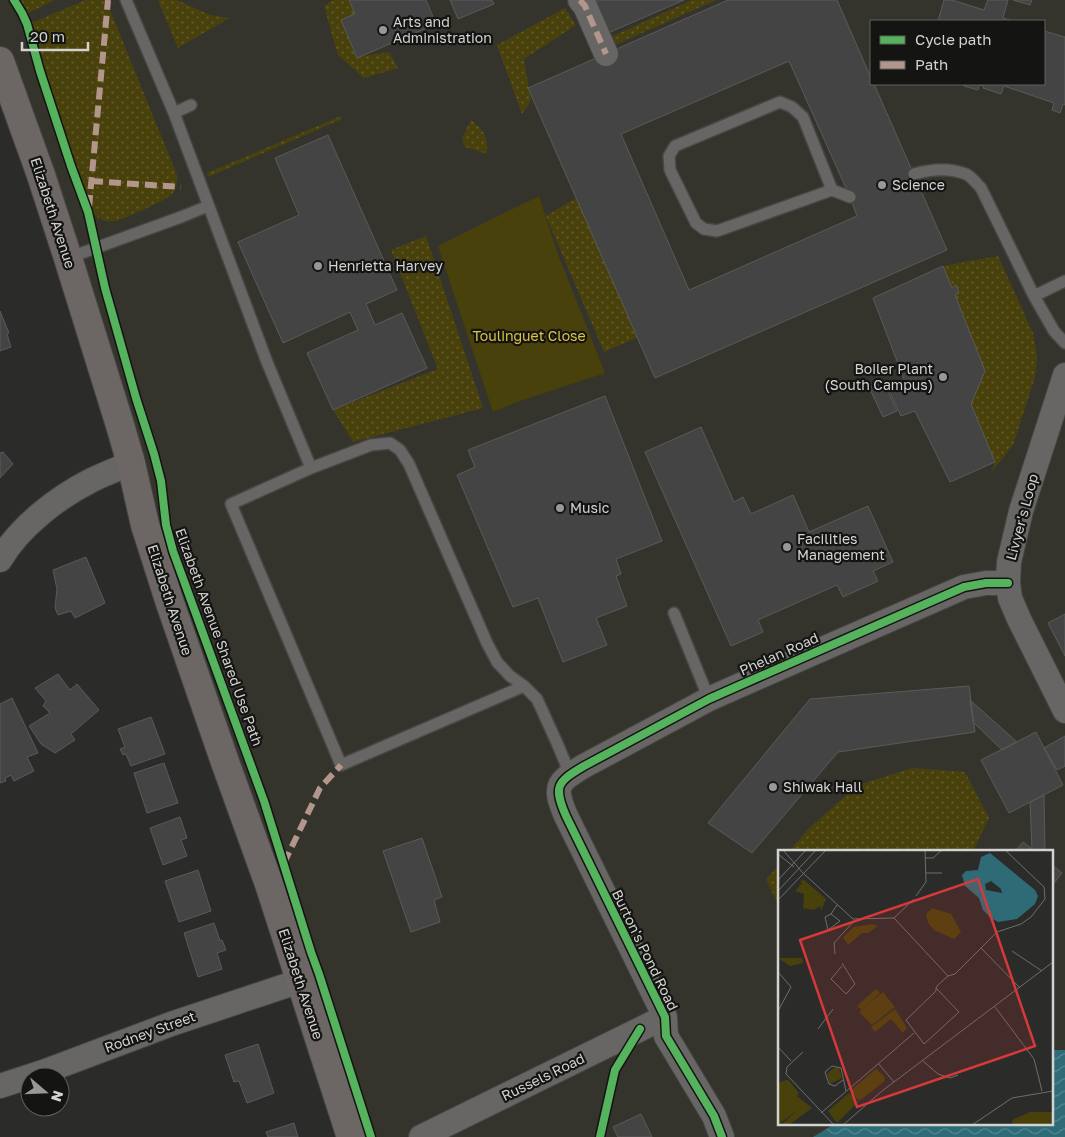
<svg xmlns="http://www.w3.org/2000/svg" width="1065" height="1137" font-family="'Golos Text',sans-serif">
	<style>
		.built { fill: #35342c; fill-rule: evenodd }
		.grass { fill: url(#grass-dots) }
		.park { fill: #49410c }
		.water { fill: url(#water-waves) }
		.building { fill: #444; stroke: #5b5a5a; fill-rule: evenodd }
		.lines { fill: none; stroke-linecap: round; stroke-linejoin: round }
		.lane-casing { stroke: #464644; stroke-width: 14 }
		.street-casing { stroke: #464644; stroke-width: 26 }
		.secondary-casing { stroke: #464644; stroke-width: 30 }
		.lane { stroke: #676665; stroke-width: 11 }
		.street { stroke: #676665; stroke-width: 24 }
		.secondary { stroke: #6c6764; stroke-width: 28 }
		.quiet { stroke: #b2968c; stroke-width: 6; stroke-dasharray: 12 6; stroke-linecap: butt }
		.cycleway-casing { stroke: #141413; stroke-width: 11 }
		.cycleway { stroke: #56b35d; stroke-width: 8 }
		.poi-dot { fill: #989896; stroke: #141413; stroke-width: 2 }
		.labels { text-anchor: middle; stroke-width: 4.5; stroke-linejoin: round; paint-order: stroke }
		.poi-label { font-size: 14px; fill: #d3d3d1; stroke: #141413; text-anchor: start }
		.street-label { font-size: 14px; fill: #d3d3d1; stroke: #141413 }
		.park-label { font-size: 14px; fill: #dcc442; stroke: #141413 }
		.inset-road { fill: none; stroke: #6e6e6c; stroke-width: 1 }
		.view { fill: #d63939; fill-opacity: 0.15; stroke: #d63939; stroke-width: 2.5 }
		.inset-edge { fill: none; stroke: #d3d3d1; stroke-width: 2.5 }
	</style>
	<defs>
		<pattern id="grass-dots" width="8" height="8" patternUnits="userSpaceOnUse" patternTransform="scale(1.25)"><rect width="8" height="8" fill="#49410c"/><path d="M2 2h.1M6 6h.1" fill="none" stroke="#625c2e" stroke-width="1.8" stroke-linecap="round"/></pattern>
		<pattern id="water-waves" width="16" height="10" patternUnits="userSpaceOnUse" patternTransform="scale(1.25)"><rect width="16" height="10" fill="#2e6b77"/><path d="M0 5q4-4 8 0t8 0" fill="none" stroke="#55868f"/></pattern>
	</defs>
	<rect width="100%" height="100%" fill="#2b2b29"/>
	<path class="built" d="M0,0H1065V1137H351L0,61ZM871,21H1044V84H871ZM779,851H1051V1123H779Z"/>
	<path class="grass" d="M18,0H55L26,14Z
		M86,0H106L177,175C177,182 177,188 172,194C167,200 125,218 116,221C113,221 108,222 105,221C93,218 90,207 86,198L56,108L31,23Z
		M158,0H177L210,15L229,18L178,48Z
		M333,0H349L355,14L341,20L356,57L389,52L398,68L364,78L338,55L324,6Z
		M692,0H716L615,45L613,36Z
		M565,8L576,25L524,59L531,101L522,114L497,45Z
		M341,116L342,119L208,177L207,173Z
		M471,120C485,131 488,137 487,154L465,147L462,138Z
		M576,198L638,337L604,352L546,216Z
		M426,236L483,408L353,442L333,410L438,369L391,250Z
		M998,256L1033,333L1037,357L1035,377L1013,445L991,473L995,462L971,404L985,371L980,358L955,295L959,293L956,285L952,288L943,266Z
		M912,768L965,772L989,818L973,851H790L808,829L858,785Z
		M779,865V906L766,880Z"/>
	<path class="park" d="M539,196L557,252L605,373L517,402L493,412L438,246Z"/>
	<path class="water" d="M1051,1050H1065V1137H813L836,1123H1051Z"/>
	<path class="building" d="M349,0H426L436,24L357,58L341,20L355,14Z
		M450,0H492L494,4L458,19Z
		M594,0H684L608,33Z
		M728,0H837L871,78V84H874L947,250L655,378L528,88ZM789,61L850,197L857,216L689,290L621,134Z
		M944,0H952L984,10L988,0H1008L1003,18L1013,21H938Z
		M1013,0H1032L1030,5Z
		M1044,31L1065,37V105L1063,104L1060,113L1052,110L1054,103L1004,86L1001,94L983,88L984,86L979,85L978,90L964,86L965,84H1044Z
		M328,135L397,290L366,304L375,325L402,313L427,368L333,410L307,353L358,330L350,312L283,343L238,242L299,215L275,158Z
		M943,266L952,288L956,285L959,293L955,295L980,358L985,371L971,404L995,462L950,482L915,411L901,416L889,390L905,382L873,298Z
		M0,311L9,333L7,334L11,347L0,351Z
		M883,381L897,411L883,417L869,387Z
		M605,396L662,541L616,559L621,574L616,576L627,606L596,618L607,645L563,662L538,598L513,607L457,475L475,467L468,450Z
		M701,427L734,502L743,497L751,514L793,495L809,532L868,506L893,562L873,571L878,581L843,597L837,585L758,620L763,632L731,646L645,452Z
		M3,452L13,464L0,478V453Z
		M86,557L105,603L75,618L71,611L58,615L55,608L57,589L53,570Z
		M1065,614V656L1048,623Z
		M58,674L70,690L77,684L99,710L71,734L75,740L55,753L41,744L29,726L50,713L43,706L46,701L35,688Z
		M969,686L975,732L838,752L752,853L708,823L810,699Z
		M12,698L38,753L27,757L34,771L14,781L11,775L5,778L6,781L0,783V704Z
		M970,700L1017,742L1002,750L973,722Z
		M151,717L165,754L131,766L126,754L123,755L120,749L125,747L118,729Z
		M1036,732L1063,785L1009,813L981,760Z
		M1065,736V766L1057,770L1044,748Z
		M164,763L178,803L147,813L134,773Z
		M1044,795L1045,851H1035L1032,849L1030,802Z
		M180,817L187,838L181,840L187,856L163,865L150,828Z
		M422,838L442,897L434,900L440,922L411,932L383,851Z
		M1023,842L1032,849L1035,851H1015Z
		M1051,864L1062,873L1051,887Z
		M198,870L211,911L179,922L165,881Z
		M214,923L220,941L222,940L226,950L217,953L222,969L198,977L184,933Z
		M258,1044L274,1093L247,1103L239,1081L234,1082L225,1055Z
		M641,1114L652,1137H618L613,1127Z
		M294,1123L298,1137H268L266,1132Z"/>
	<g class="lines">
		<defs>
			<path id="lane" d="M126,0L174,113L267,362L311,468
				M174,113L191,105
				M914,174C931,169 948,167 966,174C971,176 976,183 981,188L1034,296L1054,331L1065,343
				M832,190L803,117L792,107L780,102L675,146L669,156L670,170L696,223L704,229L717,231L832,190L850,197
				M68,258L181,217L208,206
				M1034,296L1065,281
				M674,613L709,699
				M524,686L341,765L231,504L311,468L371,445L390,443L400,450L409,464L487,643L497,662L510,676L524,686L537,699L557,743L570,774"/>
			<path id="street" d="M580,0L585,6L606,54
				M1065,375L1021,511L1009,562L1008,583L1010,598L1019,619L1065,711
				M0,560C19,527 58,497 92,480C104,474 118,469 131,463
				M0,1086L46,1071L171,1024L300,981
				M421,1137L665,1017
				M722,1137L714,1116L666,1036L665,1017L566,816C553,786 557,782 584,766L709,699L736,687L964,587L986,583H1008"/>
			<path id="secondary" d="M0,61L41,175L68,258L120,425L131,463L145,525L170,603L225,762L269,884L351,1137"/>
		</defs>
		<use href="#lane" class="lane-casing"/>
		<use href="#street" class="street-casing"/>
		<use href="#secondary" class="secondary-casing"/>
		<use href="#lane" class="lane"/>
		<use href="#street" class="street"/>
		<use href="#secondary" class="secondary"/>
		<path class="quiet" d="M580,0L585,6L606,54
			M91,181L181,187
			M89,207L108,0
			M284,863L320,788L341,765"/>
		<defs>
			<path id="cycleway" d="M14,0L22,13L27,24L40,71L71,166L88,212L105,288L136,398L154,454L161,481L166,525L173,551L264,801L311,952L319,974L371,1137
				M600,1137L615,1070L640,1029
				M722,1137L714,1116L666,1036L665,1017L566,816C553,786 557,782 584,766L709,699L736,687L964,587L986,583H1008"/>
		</defs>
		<use href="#cycleway" class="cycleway-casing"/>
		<use href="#cycleway" class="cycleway"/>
	</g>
	<g class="poi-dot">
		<circle cx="383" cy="30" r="5"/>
		<circle cx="882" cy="185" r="5"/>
		<circle cx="318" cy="266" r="5"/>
		<circle cx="943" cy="377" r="5"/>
		<circle cx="560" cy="508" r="5"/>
		<circle cx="787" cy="547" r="5"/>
		<circle cx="773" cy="787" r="5"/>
	</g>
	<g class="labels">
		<g class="poi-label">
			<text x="393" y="27">Arts and<tspan x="393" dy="16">Administration</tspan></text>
			<text x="892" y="190">Science</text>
			<text x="328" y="271">Henrietta Harvey</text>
			<text x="933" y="374" text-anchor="end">Boiler Plant<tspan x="933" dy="16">(South Campus)</tspan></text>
			<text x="570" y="513">Music</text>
			<text x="797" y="544">Facilities<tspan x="797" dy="16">Management</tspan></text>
			<text x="783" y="792">Shiwak Hall</text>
		</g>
		<g class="street-label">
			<text transform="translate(53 213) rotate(72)" y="5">Elizabeth Avenue</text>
			<text transform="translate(1022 517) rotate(-75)" y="5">Livyer's Loop</text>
			<text transform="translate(170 600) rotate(72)" y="5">Elizabeth Avenue</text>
			<text transform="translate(219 637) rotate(70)" y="5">Elizabeth Avenue Shared Use Path</text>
			<text transform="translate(779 654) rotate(-24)" y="5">Phelan Road</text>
			<text transform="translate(645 950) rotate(64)" y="5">Burton's Pond Road</text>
			<text transform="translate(301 984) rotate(72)" y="5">Elizabeth Avenue</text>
			<text transform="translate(150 1032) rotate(-20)" y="5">Rodney Street</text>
			<text transform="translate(543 1077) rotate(-26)" y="5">Russels Road</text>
		</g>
		<g class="park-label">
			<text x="529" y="341">Toulinguet Close</text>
		</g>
	</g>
	<g transform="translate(778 850)">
		<rect width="275" height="275" fill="#2b2b29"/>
		<path d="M26,30L48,49L43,61L42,56L36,60L25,58L26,44L17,41L24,33L22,31ZM154,58L173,64L183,82L176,89L156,80L150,73L148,64ZM94,74L100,76L90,83H84L70,95L65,87L76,77ZM0,108H24L25,113L12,116ZM98,139L102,143L84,160L79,156ZM117,159L129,178L125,183L113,169L97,182L93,177ZM56,218H61L64,228L52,234L49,224ZM98,219L106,226L107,231L81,251L72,241ZM10,230L21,243L19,246L34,258L11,275H3L25,255L4,231ZM71,243L80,252L59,273L50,261Z" fill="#49410c"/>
		<path d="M105,142L117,157L94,175L81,162ZM4,231L26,255L0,275V235ZM252,262H275V275H235L234,270Z" fill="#49410c"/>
		<path d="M212,3L257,40L260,46L257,54L239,69L220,72L213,68L205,60L201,48L187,36L184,25L188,21L200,20L203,7ZM213,31L223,39L224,43L208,40L207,34Z" fill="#2e6b77" fill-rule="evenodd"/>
		<path class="inset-road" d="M5,0L25,23L75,69L116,68L136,49M0,4L16,17M147,8H155L164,0M148,23H164M0,30L28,0M0,41L38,0M138,46L148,32L147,0M0,50L48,0M53,64L62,71L50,80L47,67L53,64L59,55M116,68L170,126M203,98L242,138M234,101L264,121M57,104L56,93L77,70M64,116L53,129L68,144L77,134L64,113M0,122L13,137L0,161M170,126L177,124L219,82L243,74L253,67L267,49L266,37L227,0M158,138L181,162L146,194L128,170L156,143L158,141V138L160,135L170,126M217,157L256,209L264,241M40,179L55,159M0,197L13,211M25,202L9,217L8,224L56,275M145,211L160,224L172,228L180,225M100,213L116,232M65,230L57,236L51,234L47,222L54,216L63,218L68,241M43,263L136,183M65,275L104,241L275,112M194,275L234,248L275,241"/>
		<path class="view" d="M200,29L257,196L79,257L22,90Z"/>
		<rect width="275" height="275" class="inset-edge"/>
	</g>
	<rect x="870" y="20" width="175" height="65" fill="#141413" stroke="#60605f"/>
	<rect x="880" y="36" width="25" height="8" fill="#56b35d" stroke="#60605f"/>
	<text x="915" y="45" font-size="15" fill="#d3d3d1">Cycle path</text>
	<rect x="880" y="61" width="25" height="8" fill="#b2968c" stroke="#60605f"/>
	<text x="915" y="70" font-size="15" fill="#d3d3d1">Path</text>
	<g transform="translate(45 1092) rotate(109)"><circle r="24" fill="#141413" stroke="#60605f"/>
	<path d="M0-4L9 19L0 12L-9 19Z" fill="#989896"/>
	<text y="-8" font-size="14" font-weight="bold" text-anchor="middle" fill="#d3d3d1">N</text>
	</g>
	<path d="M22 42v8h66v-8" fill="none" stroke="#d3d3d1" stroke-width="2.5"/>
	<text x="30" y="42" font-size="15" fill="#d3d3d1" stroke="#141413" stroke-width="4" paint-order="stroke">20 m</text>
</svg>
